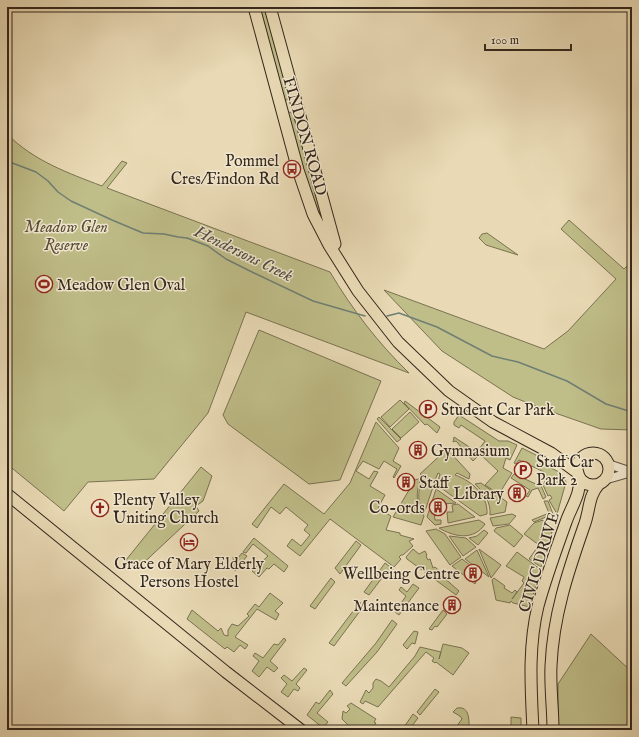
<svg xmlns="http://www.w3.org/2000/svg" width="639" height="737" font-family="'IM FELL English',serif">
	<style>
		.green { fill: #bfbd88; stroke: #7a7252 }
		.lines { fill: none; stroke-linecap: round; stroke-linejoin: round }
		.stream { stroke: #6f7f74; stroke-width: 1.5 }
		.minor-casing { stroke: #615442; stroke-width: 10 }
		.major-casing { stroke: #34271b; stroke-width: 13 }
		.minor { stroke: #f1e7cf; stroke-width: 8 }
		.major { stroke: #e9dab5; stroke-width: 11 }
		.labels { text-anchor: middle; stroke-width: 3; stroke-linejoin: round; paint-order: stroke }
		.street-label { font-size: 16px; fill: #34271b; stroke: #f1e7cf }
		.poi-label { font-size: 16px; fill: #34271b; stroke: #f1e7cf; text-anchor: start }
		.park-label { font-size: 16px; font-style: italic; fill: #574c36; stroke: #f1e7cf }
		.water-label { font-size: 17px; font-style: italic; fill: #4d4c40; stroke: #f1e7cf }
	</style>
	<rect width="100%" height="100%" fill="#e9dab5"/>
	<filter id="stains"><feTurbulence type="fractalNoise" baseFrequency=".005" numOctaves="4"/><feColorMatrix values="0 0 0 0 .2 0 0 0 0 .09 0 0 0 0 .02 0 0 0 .5 -.17"/></filter>
	<radialGradient id="worn" r=".72"><stop offset=".6" stop-color="#630" stop-opacity="0"/><stop offset="1" stop-color="#630" stop-opacity=".3"/></radialGradient>
	<path class="green" d="M255,7H267L289,97L287,100H285Z
		M290,112L295,115L322,210L319,213H315L288,113Z
		M7,134C34,161 68,173 102,186L122,161L127,163L107,188L330,272C352,309 378,343 409,373L246,312L208,413L154,479L88,482L64,511L7,464Z
		M569,220L624,269L632,261V430L601,429L538,407L513,397L442,351L384,290L544,349L568,331L616,279L561,229Z
		M487,233L518,255L486,245L479,238L482,234Z
		M259,330L381,381L340,480L309,484L228,424L223,415Z
		M400,400L409,409L390,427L381,417Z
		M405,401L440,427L437,433L427,424L425,425L404,403Z
		M410,412L419,422L401,438L392,429Z
		M459,415L499,441H508L517,445L510,460L506,458L503,468L512,473L499,494L485,485L498,471L480,454L473,461L456,441L453,442L454,437L477,452L485,441L461,425L459,428L454,425V422Z
		M379,417L401,439L397,442L377,419Z
		M376,422L399,448L393,461L401,466L394,478L393,477L397,469L384,461L379,469L363,461L356,471L369,479L374,471L378,472L370,486L385,495L378,508L391,516L386,530L400,533V535L414,539L409,541L413,546L403,555H401L399,557L401,559L394,567L330,519L300,556L287,546L292,539L301,546L310,535L304,530L308,525L286,507L280,514L271,507L257,528L252,524L284,484L324,514L350,483Z
		M522,448L536,455L541,463L561,473L566,482L557,514L549,500L552,498L550,495L548,496L543,485L546,479L542,476L544,472L519,460L516,464L514,463Z
		M447,449L470,474L469,479L457,473L455,475C472,481 488,495 487,514L480,516L437,485L440,474L438,473L434,483L420,474Z
		M201,467L212,476L203,501L196,506L199,511L137,569L126,560Z
		M514,474L538,485L539,482L540,483L546,497L543,499L538,488L532,490L528,497L526,496L530,490L511,478Z
		M421,478C416,492 415,502 424,516L421,525L393,517L415,480Z
		M424,480L433,487L424,514C418,502 416,491 424,480Z
		M481,483L507,502L505,512L490,515C491,502 484,493 475,484Z
		M436,489L456,503L443,504V499L436,500V502L433,503L435,520H441V524L435,525L427,517Z
		M544,501H548L553,514L534,522L532,520L549,513Z
		M458,504L475,517L448,523L447,512H453L452,505Z
		M512,514L516,516L509,524L493,526L490,518Z
		M479,520L485,524C474,541 454,537 439,528Z
		M543,520L547,529L552,532L541,567L529,559L539,545L524,534L534,523Z
		M510,525L523,536L514,547L494,531L496,528Z
		M436,529L445,534L461,557L450,565L426,531Z
		M484,530L488,533L478,545L469,538L477,536Z
		M449,536L466,538L476,547L463,556Z
		M254,538L288,566L284,572L274,564L269,569L267,568L259,577L252,571L268,556L253,544L246,553L243,552Z
		M356,541L361,545L340,574L335,568Z
		M413,549L419,554L425,551L427,555L426,556L428,560L430,559L433,568L435,567L443,574L442,576L459,591L456,595L407,559L406,557Z
		M479,549L501,565L491,578Z
		M477,550L489,577L465,559Z
		M517,552L540,569L530,607L513,603L511,601L510,603L496,600L492,580L494,578L505,586L504,588L512,593L515,590L517,592L512,599L524,583L522,581L524,577L506,566Z
		M242,553L247,556L235,571L233,557L237,559Z
		M462,559L470,565L464,573L476,582L475,584L452,566Z
		M385,563L393,569L387,577L382,578L369,595L364,592Z
		M331,578L335,582L315,609L310,606Z
		M413,584L419,588L399,615L395,612L406,596L399,590L401,587L407,592Z
		M270,593L283,603L275,611L279,614L276,620L257,609L235,637L248,645L245,649L240,645L234,652L227,647L225,649L187,619L192,610L218,631L221,628L224,635L228,636V630L232,624L238,626L249,616L247,614L255,604L259,607Z
		M360,602L363,607L334,646L329,643Z
		M443,610L447,614L437,627L435,626L432,630L429,629Z
		M392,620L397,624L377,652L346,686L342,683L376,643Z
		M414,631L418,632L415,644L412,643L407,649L403,645Z
		M591,634L632,672V730H558V684Z
		M284,638L286,640L270,661L278,668L274,672L267,667L259,677L252,671L259,661L253,656L255,653L263,658L274,644L278,645Z
		M443,644L462,648L469,653L453,675L436,662L435,663L432,661L434,658L426,652L378,707L365,701L363,704L360,702L366,690L369,693L373,688V683L376,679L381,681L389,687L415,656L420,647L441,652L439,659Z
		M304,668L307,670L296,684L300,688L298,691L294,689L288,697L281,692L287,684L281,678L284,675L292,681Z
		M435,689L439,692L420,715L417,712Z
		M330,690L333,694L317,713L328,722L323,728L307,715L316,702L319,704Z
		M351,703L376,719L374,722L376,723L371,730H353L342,719L343,711L346,713L350,709L347,706Z
		M457,708C470,706 469,720 469,730H454L462,719L460,716L453,712Z
		M413,714L418,718L409,730H402Z
		M511,717L521,718V730H511L516,729V726L511,725Z"/>
	<g class="lines">
		<path class="stream" d="M7,161L36,172L48,181L58,192L71,201L112,220L143,233L164,234L178,237L187,238L208,246L226,259L254,273L313,301L365,316
			M387,316L399,313L437,327L492,356L518,362L567,381L606,404L632,412"/>
		<defs>
			<path id="minor" d="M608,464L632,472
				M604,480L632,472"/>
			<path id="major" d="M254,7L298,170L313,214L329,245L358,291L398,342L449,391L493,422L551,453L578,473
				M270,7L335,244
				M577 469a16 16 0 1 1 32 0a16 16 0 1 1-32 0Z
				M7,494L226,672L301,730
				M533,730C531,688 528,647 538,606C546,577 556,550 566,522C571,507 582,493 579,476
				M553,730C553,709 550,687 551,666C553,616 568,572 584,526C590,511 588,496 599,484"/>
		</defs>
		<use href="#minor" class="minor-casing"/>
		<use href="#major" class="major-casing"/>
		<use href="#minor" class="minor"/>
		<use href="#major" class="major"/>
	</g>
	<defs>
		<symbol id="bus-ring" viewBox="-11 -11 22 22"><circle r="9.5" fill="#f1e7cf" stroke="#8f2418" stroke-width="1.5"/><path d="M-5-6H5V4H4V6H2V4H-2V6H-4V4H-5ZM-3.5-4V0h7V-4ZM-3.5 1.2v1.5H-2V1.2ZM2 1.2v1.5H3.5V1.2Z" fill="#8f2418"/></symbol>
		<symbol id="stadium-ring" viewBox="-11 -11 22 22"><circle r="9.5" fill="#f1e7cf" stroke="#8f2418" stroke-width="1.5"/><path d="M0-5a6.5 5 0 1 0 0 10a6.5 5 0 1 0 0-10ZM-3.5-1.8h7v3.6h-7Z" fill="#8f2418"/></symbol>
		<symbol id="parking-ring" viewBox="-11 -11 22 22"><circle r="9.5" fill="#f1e7cf" stroke="#8f2418" stroke-width="1.5"/><path d="M-3.5-5.5H1a3.5 3.5 0 0 1 0 7H-1V5.5H-3.5ZM-1-3.4V-.6H.8a1.4 1.4 0 0 0 0-2.8Z" fill="#8f2418"/></symbol>
		<symbol id="building-ring" viewBox="-11 -11 22 22"><circle r="9.5" fill="#f1e7cf" stroke="#8f2418" stroke-width="1.5"/><path d="M-4-6H4V6H1V3H-1V6H-4ZM-2.5-4.3h1.7v1.8h-1.7ZM.8-4.3h1.7v1.8H.8ZM-2.5-1h1.7V.8h-1.7ZM.8-1h1.7V.8H.8Z" fill="#8f2418"/></symbol>
		<symbol id="church-ring" viewBox="-11 -11 22 22"><circle r="9.5" fill="#f1e7cf" stroke="#8f2418" stroke-width="1.5"/><path d="M-1.2-6h2.4v3.5h3.3v2.4h-3.3V6h-2.4V-.1h-3.3v-2.4h3.3Z" fill="#8f2418"/></symbol>
		<symbol id="hotel-ring" viewBox="-11 -11 22 22"><circle r="9.5" fill="#f1e7cf" stroke="#8f2418" stroke-width="1.5"/><path d="M-6-4.5h1.5V1H6V5H4.5V3h-9V5H-6ZM-4 0a1.8 1.8 0 1 1 3.6 0ZM.5 0V-2.5h3Q6-2.5 6 0Z" fill="#8f2418"/></symbol>
	</defs>
	<g fill-rule="evenodd">
		<use href="#bus-ring" x="282" y="159" width="20" height="20"/>
		<use href="#stadium-ring" x="34" y="274" width="20" height="20"/>
		<use href="#parking-ring" x="418" y="399" width="20" height="20"/>
		<use href="#building-ring" x="408" y="440" width="20" height="20"/>
		<use href="#parking-ring" x="513" y="460" width="20" height="20"/>
		<use href="#building-ring" x="396" y="472" width="20" height="20"/>
		<use href="#building-ring" x="507" y="483" width="20" height="20"/>
		<use href="#building-ring" x="428" y="497" width="20" height="20"/>
		<use href="#church-ring" x="90" y="498" width="20" height="20"/>
		<use href="#hotel-ring" x="179" y="532" width="20" height="20"/>
		<use href="#building-ring" x="463" y="563" width="20" height="20"/>
		<use href="#building-ring" x="442" y="595" width="20" height="20"/>
	</g>
	<g class="labels">
		<g class="street-label">
			<text transform="translate(306 136) rotate(74)" y="6">FINDON ROAD</text>
			<text transform="translate(538 562) rotate(-73)" y="6">CIVIC DRIVE</text>
		</g>
		<g class="poi-label">
			<text x="279" y="166" text-anchor="end">Pommel<tspan x="279" dy="18">Cres/Findon Rd</tspan></text>
			<text x="57" y="290">Meadow Glen Oval</text>
			<text x="441" y="415">Student Car Park</text>
			<text x="431" y="456">Gymnasium</text>
			<text x="536" y="467">Staff Car<tspan x="536" dy="18">Park 2</tspan></text>
			<text x="419" y="488">Staff</text>
			<text x="504" y="499" text-anchor="end">Library</text>
			<text x="113" y="505">Plenty Valley<tspan x="113" dy="18">Uniting Church</tspan></text>
			<text x="425" y="513" text-anchor="end">Co-ords</text>
			<text x="189" y="569" text-anchor="middle">Grace of Mary Elderly<tspan x="189" dy="18">Persons Hostel</tspan></text>
			<text x="460" y="579" text-anchor="end">Wellbeing Centre</text>
			<text x="439" y="611" text-anchor="end">Maintenance</text>
		</g>
		<g class="park-label">
			<text x="66" y="232">Meadow Glen<tspan x="66" dy="18">Reserve</tspan></text>
		</g>
		<g class="water-label">
			<text transform="translate(244 253) rotate(26)" y="6">Hendersons Creek</text>
		</g>
	</g>
	<rect width="639" height="737" fill="none" stroke="#e9dab5" stroke-width="24"/>
	<rect x="8" y="8" width="623" height="721" fill="none" stroke="#34271b" stroke-width="2"/>
	<rect x="12" y="12" width="615" height="713" fill="none" stroke="#34271b"/>
	<path d="M485 44v6h86v-6" fill="none" stroke="#34271b" stroke-width="2"/>
	<text x="491" y="44" font-size="12" fill="#34271b" stroke="#f1e7cf" stroke-width="3" paint-order="stroke">100 m</text>
	<rect width="100%" height="100%" filter="url(#stains)"/>
	<rect width="100%" height="100%" fill="url(#worn)"/>
</svg>
